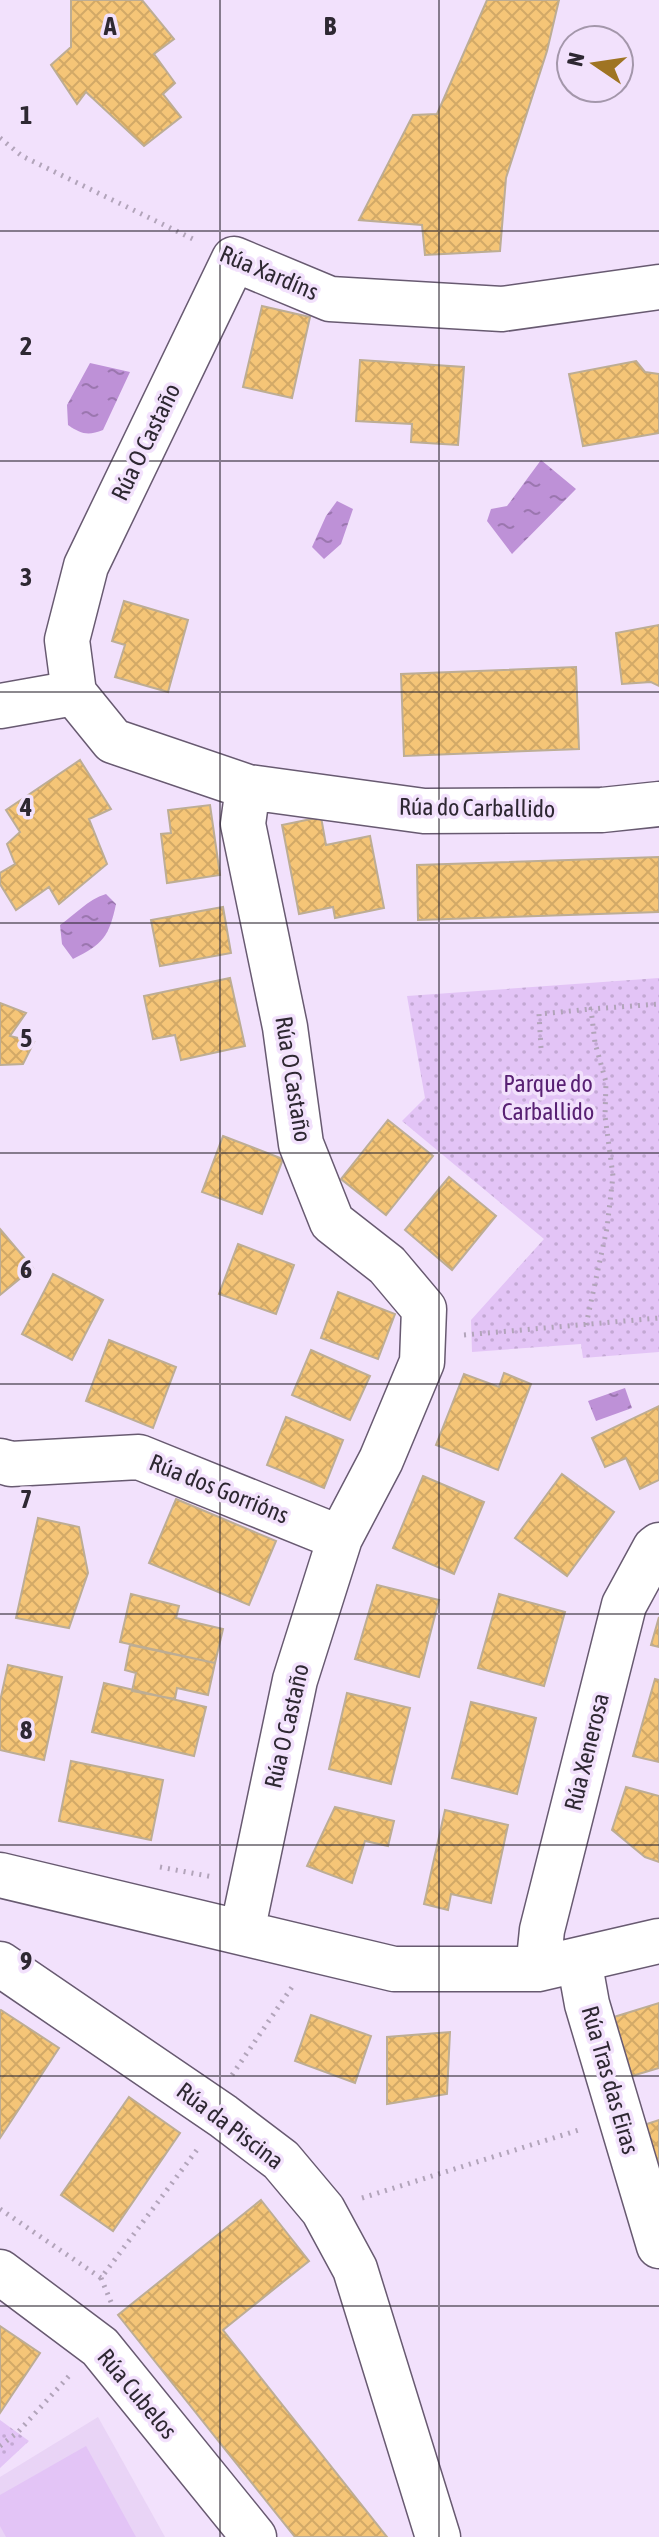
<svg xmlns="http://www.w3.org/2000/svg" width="659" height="2537" font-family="'Asap Condensed',sans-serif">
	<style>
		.built { fill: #e9d4f6 }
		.green { fill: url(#green-dots) }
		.pitch { fill: #e3c4f6 }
		.water { fill: url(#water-ripples) }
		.building { fill: url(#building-cross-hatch); stroke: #bdad94; stroke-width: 2 }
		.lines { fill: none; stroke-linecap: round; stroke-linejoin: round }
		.minor-casing { stroke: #685a71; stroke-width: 47 }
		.path { stroke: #b2a4ba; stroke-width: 5; stroke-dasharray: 2 6; stroke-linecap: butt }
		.minor { stroke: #fff; stroke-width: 44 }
		.grid { fill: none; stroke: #2e2832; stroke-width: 2; stroke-opacity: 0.55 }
		.labels { text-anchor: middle; stroke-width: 7; stroke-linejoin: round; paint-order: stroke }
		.street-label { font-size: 24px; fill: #2e2832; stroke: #f2e1fc }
		.park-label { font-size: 24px; fill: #582073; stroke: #f2e1fc }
		.grid-label { font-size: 26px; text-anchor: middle; font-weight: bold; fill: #2e2832; stroke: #f2e1fc; stroke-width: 7; stroke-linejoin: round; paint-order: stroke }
	</style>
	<defs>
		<pattern id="green-dots" width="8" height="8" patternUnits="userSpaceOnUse" patternTransform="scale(2)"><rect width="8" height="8" fill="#e3c4f6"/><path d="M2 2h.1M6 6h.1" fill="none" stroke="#c3a8d3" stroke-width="1.8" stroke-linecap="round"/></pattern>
		<pattern id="water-ripples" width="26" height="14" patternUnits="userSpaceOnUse" patternTransform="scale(2)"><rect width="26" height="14" fill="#be91d7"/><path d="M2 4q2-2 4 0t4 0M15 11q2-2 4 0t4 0" fill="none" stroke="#9b76af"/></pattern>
		<pattern id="building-cross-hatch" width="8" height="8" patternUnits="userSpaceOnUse" patternTransform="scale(2)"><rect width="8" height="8" fill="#f5c577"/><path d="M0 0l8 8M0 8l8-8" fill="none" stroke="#d2a967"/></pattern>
	</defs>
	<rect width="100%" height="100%" fill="#f2e1fc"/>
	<path class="built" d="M98,2417L165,2537H0V2477Z"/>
	<path class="green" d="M659,978V1352L583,1358L581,1344L472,1352L471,1320L544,1239L402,1121L425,1098L407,996Z
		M0,2420L29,2441L0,2468Z"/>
	<path class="pitch" d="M86,2446L136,2537H6L0,2526V2495Z"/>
	<path class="water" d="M90,363L130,372L103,430C88,436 81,434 68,425L67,405Z
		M541,460L576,489L512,554L487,521L491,509L507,506Z
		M337,501L353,509L341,544L324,559L312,547L326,516Z
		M106,894L116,904C109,937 103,944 73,959L62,944L60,925C76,914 87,900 106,894Z
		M625,1388L632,1408L596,1421L588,1401Z"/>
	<path class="building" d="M71,0H142L174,39L154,54L175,83L163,94L181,117L144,146L86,92L77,104L51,65L71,47Z
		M487,0H559L547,51L506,178L500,251L425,255L422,225L359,220L413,115L437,114Z
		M262,306L310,317L292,398L243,387Z
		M360,360L464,367L458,445L411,442L412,424L356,421Z
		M636,361L645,372L659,374V433L583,446L569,374Z
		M124,601L188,620L168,692L115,677L125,645L112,641Z
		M659,625V686L651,682L622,684L616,633Z
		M576,667L579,749L404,756L401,674Z
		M80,760L111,809L89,819L107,864L59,904L49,887L16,910L0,884V873L15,864L7,844L20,832L6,810Z
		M210,805L220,875L167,883L161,834L171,833L168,810Z
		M321,817L326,845L370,836L384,908L335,918L333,907L299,914L282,825Z
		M659,857V912L418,920L417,865Z
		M223,907L231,953L160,966L151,920Z
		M230,978L245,1046L181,1060L175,1035L153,1039L144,996Z
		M0,1003L26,1013L10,1036L34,1042L23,1064L0,1065Z
		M388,1120L433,1156L386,1215L341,1179Z
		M223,1136L283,1159L262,1214L202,1192Z
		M449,1177L496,1216L452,1270L405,1230Z
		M0,1229L33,1268L0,1295Z
		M238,1244L294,1265L276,1314L219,1294Z
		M53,1274L103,1300L72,1360L22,1334Z
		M338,1292L395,1314L378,1359L321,1338Z
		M109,1340L176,1367L153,1428L86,1401Z
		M311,1350L370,1376L350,1420L292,1395Z
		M504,1373L531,1384L498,1470L436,1445L464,1374L499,1387Z
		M659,1406V1480L640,1489L626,1458L605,1467L592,1438Z
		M286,1417L343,1440L324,1488L267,1465Z
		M562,1474L614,1512L567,1576L515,1538Z
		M423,1476L484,1502L454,1574L393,1548Z
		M176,1499L276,1541L249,1605L149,1563Z
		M38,1518L79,1527L88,1573L69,1628L16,1618Z
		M377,1585L439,1600L419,1677L355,1659Z
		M131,1594L179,1606L176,1618L223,1629L215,1663L120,1642Z
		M499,1594L565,1612L544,1686L478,1668Z
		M659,1617V1647L651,1645Z
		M130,1645L215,1663L208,1695L177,1688L175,1699L132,1691L136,1673L125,1670Z
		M8,1665L62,1677L44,1760L0,1750V1701Z
		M655,1679L659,1680V1762L633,1756Z
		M104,1683L206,1707L194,1756L92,1732Z
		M347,1693L410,1708L391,1784L329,1769Z
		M471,1702L536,1718L517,1794L452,1778Z
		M71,1761L163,1780L151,1840L59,1821Z
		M626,1787L659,1796V1862L645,1857L612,1830Z
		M335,1807L394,1821L388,1846L365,1841L352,1883L307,1866Z
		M445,1810L508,1825L491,1903L451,1894L448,1910L424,1904Z
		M659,2003V2068L632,2076L614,2017Z
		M1,2010L59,2048L0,2138V2011Z
		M311,2015L371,2036L355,2083L295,2061Z
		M450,2032L447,2094L387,2104V2037Z
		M129,2097L180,2133L113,2231L61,2195Z
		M659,2120V2176L644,2125Z
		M261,2200L309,2261L223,2330L387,2537H295L118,2315Z
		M0,2326L40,2353L0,2413Z"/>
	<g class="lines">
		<defs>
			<path id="minor" d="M659,287L502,309L330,299L234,259L86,566L67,640L74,693L113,741L248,787L424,811L602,810L659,804
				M0,706L74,693
				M0,1461L11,1464L139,1457L340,1538
				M0,1875L394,1969H538L659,1941
				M242,1932L295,1680L340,1538L381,1460L422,1362L424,1309L387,1265L332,1222L301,1144L285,1027L243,824L248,787
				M579,1960L587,2004L659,2246
				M0,1964L223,2116L281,2160L323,2210L355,2269L438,2537
				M538,1969L542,1930L624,1605L655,1548L659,1545
				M0,2272L100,2347L254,2537"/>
		</defs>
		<use href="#minor" class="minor-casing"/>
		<path class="path" d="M0,138L22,156L197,241
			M541,1048L539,1014L591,1009
			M586,1325L607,1228L613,1176L605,1116L606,1082L595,1043L591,1009L659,1004
			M464,1335L659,1318
			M160,1867L213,1877
			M232,2075L292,1987
			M362,2198L582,2129
			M0,2209L101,2278L199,2147
			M101,2278L111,2302
			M0,2446L18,2432L69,2376"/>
		<use href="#minor" class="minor"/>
	</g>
	<path class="grid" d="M220,0V2537M439,0V2537M0,231H659M0,461H659M0,692H659M0,923H659M0,1153H659M0,1384H659M0,1614H659M0,1845H659M0,2076H659M0,2306H659"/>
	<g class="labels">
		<g class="street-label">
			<text transform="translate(269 273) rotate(23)" y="8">Rúa Xardíns</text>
			<text transform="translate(146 442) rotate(-64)" y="8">Rúa O Castaño</text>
			<text transform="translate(477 808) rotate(1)" y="8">Rúa do Carballido</text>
			<text transform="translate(293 1079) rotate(81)" y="8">Rúa O Castaño</text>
			<text transform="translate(219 1489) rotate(22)" y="8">Rúa dos Gorrións</text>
			<text transform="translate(287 1726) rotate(-77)" y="8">Rúa O Castaño</text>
			<text transform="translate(587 1752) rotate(-76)" y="8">Rúa Xenerosa</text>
			<text transform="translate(610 2080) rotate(74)" y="8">Rúa Tras das Eiras</text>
			<text transform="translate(230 2126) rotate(37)" y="8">Rúa da Piscina</text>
			<text transform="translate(137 2394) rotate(50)" y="8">Rúa Cubelos</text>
		</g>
		<g class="park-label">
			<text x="548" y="1092">Parque do<tspan x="548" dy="28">Carballido</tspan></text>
		</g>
	</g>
	<g class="grid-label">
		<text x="110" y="35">A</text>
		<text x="330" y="35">B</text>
		<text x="26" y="124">1</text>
		<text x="26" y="355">2</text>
		<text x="26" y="586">3</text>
		<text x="26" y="816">4</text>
		<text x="26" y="1047">5</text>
		<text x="26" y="1278">6</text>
		<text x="26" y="1508">7</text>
		<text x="26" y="1739">8</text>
		<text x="26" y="1970">9</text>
	</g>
	<g transform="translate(595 64) rotate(283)"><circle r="38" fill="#f2e1fc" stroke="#a497ab" stroke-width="2"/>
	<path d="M0-6L14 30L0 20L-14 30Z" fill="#9f7423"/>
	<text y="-12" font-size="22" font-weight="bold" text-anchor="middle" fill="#2e2832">N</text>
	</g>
</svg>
